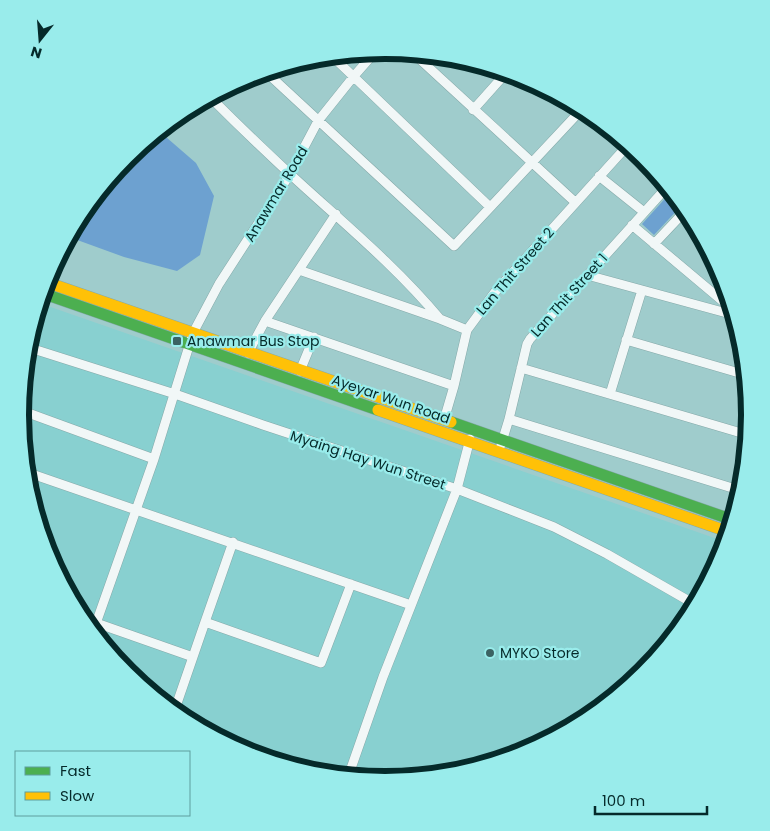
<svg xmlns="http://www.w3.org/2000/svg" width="770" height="831" font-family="Poppins,sans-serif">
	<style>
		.built { fill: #88d0d0 }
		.water { fill: #6da1d0 }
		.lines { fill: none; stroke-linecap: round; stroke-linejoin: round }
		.street-casing { stroke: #85a9a9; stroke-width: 10 }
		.fast-casing { stroke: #85a9a9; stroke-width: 12 }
		.slow-casing { stroke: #85a9a9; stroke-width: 12 }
		.street { stroke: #f1f7f7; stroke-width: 9 }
		.fast { stroke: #4caf50; stroke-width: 11 }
		.slow { stroke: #ffc107; stroke-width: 11 }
		.poi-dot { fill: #3b6363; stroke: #99eceb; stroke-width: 2 }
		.labels { text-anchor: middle; stroke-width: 4.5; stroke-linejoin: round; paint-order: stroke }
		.street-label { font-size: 14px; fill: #052a2a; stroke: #99eceb }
		.poi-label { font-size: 14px; fill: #052a2a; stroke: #99eceb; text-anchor: start }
		.rim { fill: none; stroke: #052a2a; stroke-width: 6 }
	</style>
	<rect width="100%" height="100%" fill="#9fcccc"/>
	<path class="built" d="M39,303L726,542L722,555L688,619L643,674L588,719L524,753L456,774L385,780L314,773L245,753L182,719L127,673L81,618L48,555L27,486L20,415L27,344Z"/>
	<path class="water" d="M159,131L196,163L214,196L200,255L177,271L124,257L69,237L82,212L127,157Z
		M671,192L682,205L654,235L642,224Z"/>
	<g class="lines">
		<defs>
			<path id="street" d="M413,53L575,202
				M332,56L490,207
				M266,72L454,246L582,109
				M210,97C236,123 263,149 290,174C341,221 395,265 440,319
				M473,110L506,73
				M599,176L644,212
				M632,225L732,309
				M654,244L686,210
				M299,270L440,319L467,330
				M587,275L734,315
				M265,321L454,386
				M626,340L746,375
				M27,347L175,394L263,425L457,489L554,527L607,554L696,605
				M248,353L265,321L336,214
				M521,368L748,435
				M300,371L314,337
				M610,394L642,290
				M20,410L154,459
				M509,419L742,491
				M444,420L454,386L467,330L495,292L628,145
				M501,445L509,419L527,344L530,339L667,187
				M26,472L411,605
				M233,542L205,622L321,663L351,584
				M82,618L193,657
				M93,632L154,459L193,333L219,284L290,174L318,121L354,76L376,51
				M174,712L205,622
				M348,777L383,677L457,489L470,439"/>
			<path id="fast" d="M42,293L378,410
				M451,422L733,520"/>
			<path id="slow" d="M46,282L451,422
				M378,410L729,532"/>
		</defs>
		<use href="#street" class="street-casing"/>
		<use href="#fast" class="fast-casing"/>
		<use href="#slow" class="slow-casing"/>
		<use href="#street" class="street"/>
		<use href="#fast" class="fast"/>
		<use href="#slow" class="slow"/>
	</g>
	<g class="poi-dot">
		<rect x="172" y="336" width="10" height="10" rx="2.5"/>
		<circle cx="490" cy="653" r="5"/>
	</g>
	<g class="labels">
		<g class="street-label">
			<text transform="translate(276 194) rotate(-59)" y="5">Anawmar Road</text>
			<text transform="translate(515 271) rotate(-49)" y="5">Lan Thit Street 2</text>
			<text transform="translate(569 295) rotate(-48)" y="5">Lan Thit Street 1</text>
			<text transform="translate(391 399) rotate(19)" y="5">Ayeyar Wun Road</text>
			<text transform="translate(368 460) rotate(18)" y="5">Myaing Hay Wun Street</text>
		</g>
		<g class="poi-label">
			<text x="187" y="346">Anawmar Bus Stop</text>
			<text x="500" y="658">MYKO Store</text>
		</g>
	</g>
	<path d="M0 0H770V831H0ZM29 415a356 356 0 1 1 712 0a356 356 0 1 1-712 0Z" fill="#99eceb" fill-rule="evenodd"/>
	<path class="rim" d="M29 415a356 356 0 1 1 712 0a356 356 0 1 1-712 0Z"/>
	<rect x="15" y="751" width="175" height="65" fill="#99eceb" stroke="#5e9e9e"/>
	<rect x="25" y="767" width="25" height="8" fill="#4caf50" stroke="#5e9e9e"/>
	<text x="60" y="776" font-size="15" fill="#052a2a">Fast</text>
	<rect x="25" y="792" width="25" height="8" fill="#ffc107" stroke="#5e9e9e"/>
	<text x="60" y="801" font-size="15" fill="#052a2a">Slow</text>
	<g transform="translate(40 40) rotate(197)" stroke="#99eceb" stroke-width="4" paint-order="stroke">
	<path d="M0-4L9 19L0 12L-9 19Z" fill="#052a2a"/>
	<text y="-8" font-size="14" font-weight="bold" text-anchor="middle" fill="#052a2a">N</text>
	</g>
	<path d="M595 806v8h112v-8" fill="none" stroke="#052a2a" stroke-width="2.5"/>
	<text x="602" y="806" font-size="15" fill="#052a2a" stroke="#99eceb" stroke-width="4" paint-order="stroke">100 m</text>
</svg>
